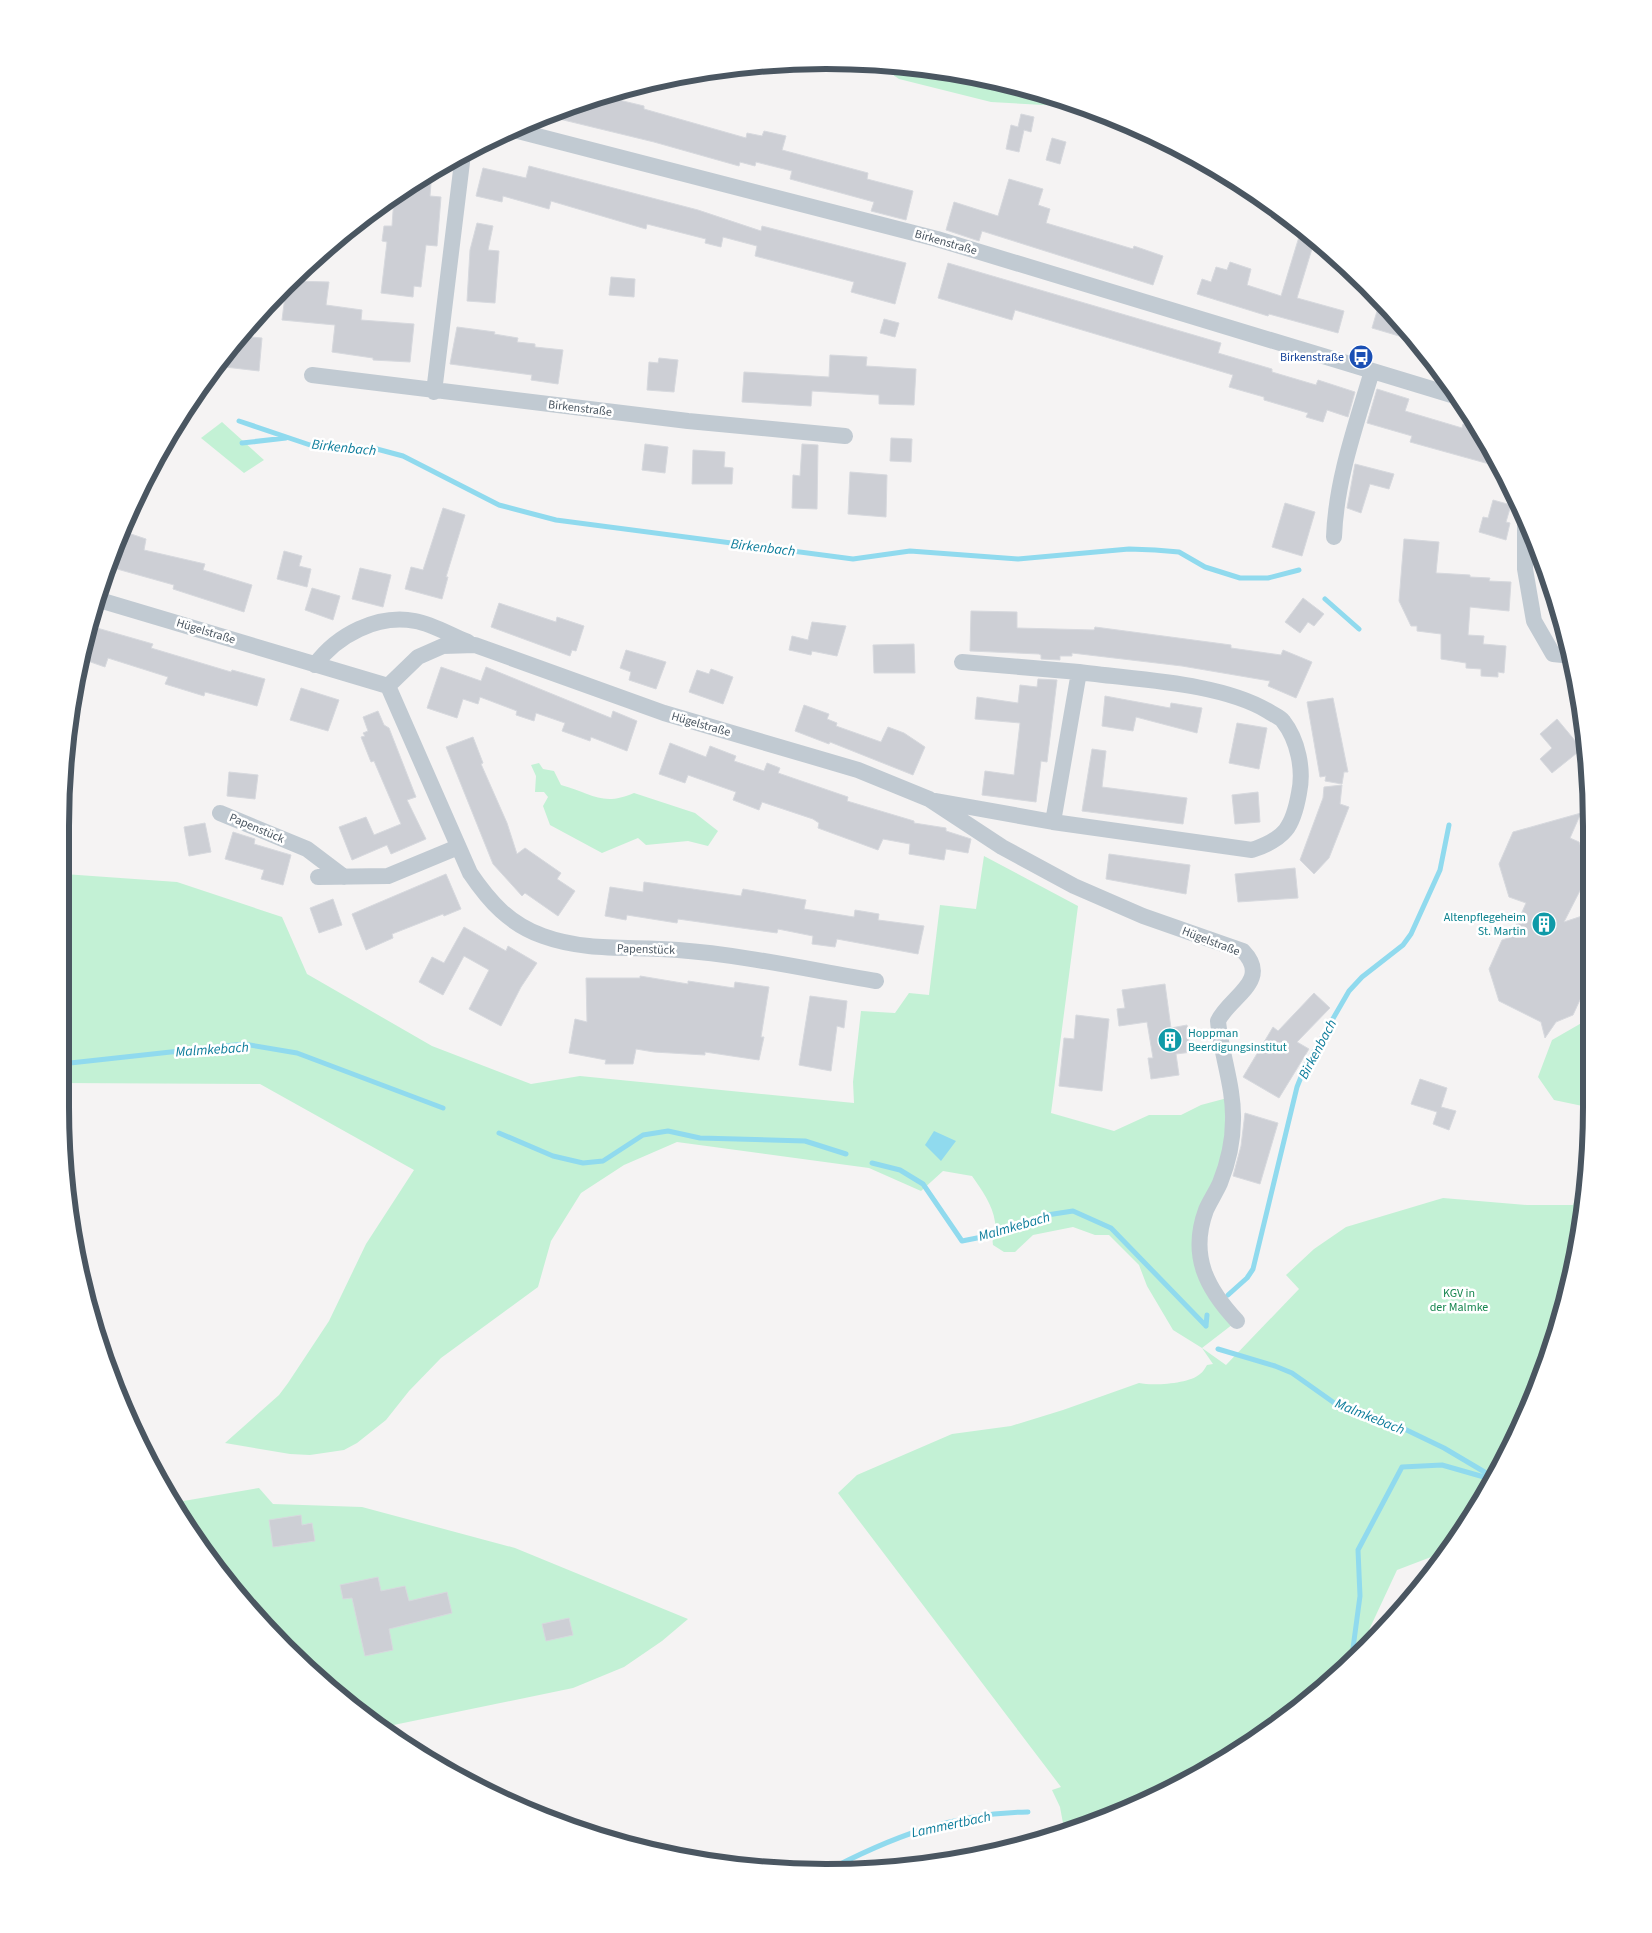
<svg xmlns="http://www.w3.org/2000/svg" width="1652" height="1933" font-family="'Source Sans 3',sans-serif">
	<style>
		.green { fill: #c3f1d5 }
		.water { fill: #90daee }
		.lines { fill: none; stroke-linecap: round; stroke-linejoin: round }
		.stream { stroke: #90daee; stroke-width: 5 }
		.building { fill: #cdcfd5; stroke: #d7d9de }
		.street { stroke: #c1cad2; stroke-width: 16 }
		.labels { text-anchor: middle; stroke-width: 5; stroke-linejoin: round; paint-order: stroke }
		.street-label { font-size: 12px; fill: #4a5661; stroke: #fff }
		.transit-label { font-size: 12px; fill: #164399; stroke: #fff; text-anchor: end }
		.culture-label { font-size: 12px; fill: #0d838f; stroke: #fff; text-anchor: end }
		.park-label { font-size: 12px; fill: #17864f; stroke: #fff }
		.water-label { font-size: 14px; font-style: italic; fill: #0c7c9b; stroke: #fff }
		.rim { fill: none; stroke: #4a5661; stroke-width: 6 }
	</style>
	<rect width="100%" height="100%" fill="#f5f3f3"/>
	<path class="green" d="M874,62L1024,86L1081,107L991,102L899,79Z
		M222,422L264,460L244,473L201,438Z
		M539,763L543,769L554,771L561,785C591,793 602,807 634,793L695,813L718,831L708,846L688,841L646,845L638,838L602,853L550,825L543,806L548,797L544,792H535L536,776L531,765Z
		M984,856L1078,906L1051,1113L1114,1131L1149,1115H1181L1201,1105L1231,1097L1233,1119L1206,1211L1203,1269L1237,1321L1202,1348L1226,1365L1299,1289L1286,1275L1314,1249L1346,1227L1443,1198L1527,1205H1573L1588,1152L1577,1257L1534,1400L1463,1532L1444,1556L1439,1554L1397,1570L1369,1630L1371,1645L1367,1649L1251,1744L1165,1794L1065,1834L1060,1807L1052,1790L1061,1787L838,1493L857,1475L952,1434L1011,1426L1063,1410L1139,1383C1153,1386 1189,1384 1200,1374C1203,1372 1205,1368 1207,1365L1213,1364L1202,1348L1173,1330L1147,1286L1139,1265L1109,1235H1095L1073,1227L1033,1235L1015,1252H1004L993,1245C991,1232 996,1230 995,1222C993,1205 981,1189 972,1176L943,1171L921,1191L869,1168L677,1142L624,1165L581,1193L551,1241L538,1287L441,1358L409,1391L386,1420L357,1443L344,1450L310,1455L290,1454L225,1443L279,1395L288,1383L329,1321L366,1244L414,1170L260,1084L60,1083L64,874L177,882L282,917L307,974L432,1046L531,1084L580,1076L854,1103L853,1082L861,1011L895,1013L909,993L929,995L940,905L976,909Z
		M1592,1017V1108L1554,1100L1538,1077L1552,1040Z
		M259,1488L273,1504L362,1507L515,1548L688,1619L662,1641L624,1667L573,1688L379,1728L321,1683L250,1612L189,1533L172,1503Z"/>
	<path class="water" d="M934,1131L956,1141L941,1161L925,1145Z"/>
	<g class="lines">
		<path class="stream" d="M239,421L316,447L373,448L403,456L499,505L556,520L853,559L910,551L1018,559L1129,549L1155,550L1179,552L1205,567L1240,578H1268L1299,570
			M242,443L286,438
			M1325,599L1359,629
			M61,1064L244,1044L297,1053L443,1108
			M499,1133L553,1156L583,1163L603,1161L643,1135L668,1131L700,1138L805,1141L846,1154
			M872,1163L900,1170L923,1184L962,1241L1002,1233L1047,1215L1073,1211L1111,1228L1206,1326
			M1228,1295L1247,1278L1253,1269L1297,1087L1305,1067L1349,991L1362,977L1403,945L1411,934L1440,870L1449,825
			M1206,1326L1207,1315
			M1218,1349L1275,1366L1292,1373L1340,1407L1392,1423L1444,1448L1493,1477
			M1351,1663L1360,1596L1358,1550L1402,1467L1442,1465L1491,1479
			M1103,1817L1112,1816
			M823,1873C889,1838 952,1813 1028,1812"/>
	</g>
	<path class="building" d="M602,96L644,106V109L746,138L747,133L762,136L764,131L786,136L782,150L868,173L867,179L913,191L906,220L871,211L874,202L790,179L792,171L756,162L755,166L740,162L739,166L654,142L547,116L580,101Z
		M1021,114L1034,117L1031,132L1024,130L1019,152L1006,149L1011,125L1018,127Z
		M1052,138L1066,142L1060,164L1046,160Z
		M529,166L698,210L761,231L762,226L906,263L895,304L851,292L854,282L755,256L757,246L723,237L721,247L705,243L706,239L647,224L646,229L551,201L549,209L503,196L502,202L476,196L483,168L526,178Z
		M432,170L430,196L441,197L437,246L426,245L421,287L414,286L413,297L381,293L387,242L382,241L384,226H392L394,197Z
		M1009,179L1043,189L1038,205L1050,209L1046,223L1133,249L1134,246L1163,256L1153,285L982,231L979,241L946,230L954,202L998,216Z
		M477,223L493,226L488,250L499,251L495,303L467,301L470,250Z
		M1302,227L1315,239L1297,298L1344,311L1338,333L1269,314L1268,316L1197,294L1202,279L1211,282L1216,267L1227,270L1230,262L1251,269L1247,285L1281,296Z
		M948,263L1221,343L1218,353L1272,369V372L1316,385L1318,380L1355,392L1348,417L1327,410L1323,422L1306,417L1308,413L1264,400V397L1229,387L1233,375L1015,310L1012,320L938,298Z
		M611,277L635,279L634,297L609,295Z
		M292,281L329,282L326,305L362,310L361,320L414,324L410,362L373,360V358L332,352L335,325L282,320L286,288Z
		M1380,301L1402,321L1416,341L1372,328Z
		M884,319L899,323L895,337L880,333Z
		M457,327L495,332L494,334L518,338L517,342L535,344V347L563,350L558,384L531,380L532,375L450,364Z
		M241,336L262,338L259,371L225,367L227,350Z
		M830,355L867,357L866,366L916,369L914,405L879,404V395L812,391L811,406L742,402L744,372L829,377Z
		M659,358L678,360L674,392L647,390L649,362L658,363Z
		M1377,389L1409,399L1405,411L1462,428L1463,424L1479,429L1489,443L1500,467L1410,442L1412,436L1367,423Z
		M891,438L912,439L911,462L890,461Z
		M645,444L668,447L665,473L642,470Z
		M802,444L818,445L817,509L792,508L793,475L800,476Z
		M693,450L725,452L724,467L733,468L732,484H692Z
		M1355,464L1394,474L1389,489L1370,484L1361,513L1347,508Z
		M850,472L887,475L886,517L848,514Z
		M1493,500L1511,505L1506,522L1510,523L1506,540L1479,532L1483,517L1488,518Z
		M1285,503L1315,512L1302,556L1272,547Z
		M443,508L465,515L446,577H448L442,599L405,589L411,567L423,570Z
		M128,533L146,539L144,550L205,564L203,570L252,585L244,612L173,589L174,585L117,569Z
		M1404,539L1439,542L1436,573L1470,575V577L1490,578L1489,581L1511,582L1509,611L1470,607L1468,635L1484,636L1483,644L1506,646L1504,673L1498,672V677L1481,676V669L1466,668V663L1441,659V634L1417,631V626H1411L1399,601Z
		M284,551L302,556L299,566L311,569L307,587L277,579Z
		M360,568L391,575L383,607L352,599Z
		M312,588L340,596L333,620L305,610Z
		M1303,598L1324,614L1314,626L1308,622L1300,633L1285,622Z
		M499,603L556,622L557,617L584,626L576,651L572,650L570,656L491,627Z
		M971,611L1017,612V628L1094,630L1095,627L1231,645V648L1281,655L1283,650L1312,662L1296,698L1268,686L1270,681L1182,666L1072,653V656H1060V660L1041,659V655L1039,654L970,651Z
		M812,622L846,626L837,656L812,651L811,655L789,650L792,636L808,640Z
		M90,626L153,644L151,648L231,672L232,670L265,679L257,706L205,692L204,696L165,684L168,677L108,658L105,667L82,659Z
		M914,644L915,673H874L873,645Z
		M626,650L666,662L656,689L629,680L631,672L620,668Z
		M441,667L481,681L486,667L611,718L613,711L637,721L627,751L591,737L590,741L562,731L565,723L536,713L534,721L516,715L517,711L480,697L478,704L463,699L457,718L427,708Z
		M711,669L733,677L723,704L689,692L697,670L709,674Z
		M1038,679L1057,680L1047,762L1041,761L1036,802L982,795L985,771L1014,775L1020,723L975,719L977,697L1018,703L1020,685L1037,687Z
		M301,688L339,700L328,731L290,720Z
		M1105,696L1170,708L1171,703L1202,708L1197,733L1136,717L1133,731L1102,726Z
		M1333,698L1348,772H1344L1342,784L1325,781L1326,776L1320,777L1307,702Z
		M804,705L829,714L827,719L837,723L836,726L881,742L888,727L904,733L925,747L913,775L830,742L829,744L795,731Z
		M378,711L384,725L389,728L416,797L407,800L426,839L391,854L387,845L352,860L339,827L366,817L374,835L401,824L374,761L371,762L361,737L365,736L363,733L368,731L363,717Z
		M1557,719L1582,749L1552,773L1540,759L1552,748L1540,734Z
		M1237,723L1267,728L1259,769L1229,763Z
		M473,737L483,763L481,764L507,823L517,854L525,848L561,873L557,879L575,891L558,916L525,893L522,896L493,864L446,747Z
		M670,743L706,757L710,746L736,756L734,761L764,771L767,763L780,768L778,773L848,797L847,801L914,821V823L946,828V831L971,839L968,853L946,849L944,860L909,854L910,844L883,839L878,850L818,828L819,823L813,819L762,802L759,810L733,800L736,792L688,775L685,783L659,774Z
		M1092,749L1106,751L1102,787L1187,798L1183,824L1082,811Z
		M229,772L258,775L255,799L227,796Z
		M1342,785L1340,804L1349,807L1329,858L1314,874L1300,860L1323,798L1324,787Z
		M1258,792L1260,822L1235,824L1232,795Z
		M1581,813L1570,838L1579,842L1590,871L1564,922L1591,913V976L1573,1015L1556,1022L1545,1038L1541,1022L1499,1001L1489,969L1502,940L1511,937L1526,903L1509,897L1499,864L1513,832Z
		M205,823L211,852L189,856L184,827Z
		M233,832L255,839L254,844L291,855L283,885L261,879L264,870L225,859Z
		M1109,854L1190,865L1186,894L1106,879Z
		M1295,868L1298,898L1238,902L1235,874Z
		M446,874L461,909L444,916L443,914L392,934L393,938L366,950L352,914Z
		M644,882L741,896L743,889L806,900L804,909L854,917L855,910L879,914L878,920L924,926L918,954L837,939L835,947L812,944L813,936L778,929L777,933L678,919L677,923L627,915L626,920L605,916L610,887L643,892Z
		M333,899L342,925L319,933L310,908Z
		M464,927L506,951L508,946L537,963L521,987L501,1026L469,1009L489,970L464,956L443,995L419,982L432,957L444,963Z
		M640,976L688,984V981L734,988L735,982L769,987L761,1037H764L759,1060L705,1052V1055L654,1052L636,1049L633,1064H605L606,1060L569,1053L575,1019L587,1022L586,978H640Z
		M1165,984L1171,1028L1187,1025L1192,1052L1176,1054L1179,1075L1151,1079L1148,1058H1153L1147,1022L1119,1026L1117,1009L1125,1008L1122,990Z
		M1314,993L1330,1008L1297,1042L1309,1049L1279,1098L1243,1077L1273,1027L1278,1031Z
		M810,996L847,1001L844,1028L837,1026L831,1071L799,1065Z
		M1076,1015L1109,1019L1102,1091L1059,1086L1064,1038L1074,1039Z
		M1420,1079L1447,1088L1441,1107L1456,1111L1449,1130L1433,1124L1437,1112L1411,1104Z
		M1245,1113L1278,1123L1260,1184L1233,1176L1241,1146Z
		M301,1515L302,1525L312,1523L315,1541L273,1547L269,1520Z
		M378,1577L381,1591L405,1586L409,1601L447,1592L452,1613L389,1629L393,1650L365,1656L352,1598L343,1599L340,1585Z
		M569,1618L573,1635L546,1641L542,1624Z"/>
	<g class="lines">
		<path class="street" d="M514,130L937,239L1455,396
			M312,375L688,421L845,436
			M434,392L463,154
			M1525,522V569L1534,621L1553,654L1572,656
			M1334,537C1336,480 1356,425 1372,371
			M96,599L388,686L418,657L443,646L475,645L664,713L858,770L929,799L1002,847L1074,886L1143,916L1243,951C1272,981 1229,997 1218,1021C1221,1054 1234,1087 1233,1120C1233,1141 1228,1163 1220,1183C1216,1192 1210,1201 1206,1210C1189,1256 1207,1289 1237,1321
			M962,662L1079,672
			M315,665C337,635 377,614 415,621C433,624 452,636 468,642
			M388,686L470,873C489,901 509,924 543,936C587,952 632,946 678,950C744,955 810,970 876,981
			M936,801L1053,822L1252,850C1285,839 1293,827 1299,793C1304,770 1298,740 1283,721C1280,717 1272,714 1268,711C1219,682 1136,680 1079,672L1053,822
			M220,813L307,849L344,877
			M318,877L388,876L458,847"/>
	</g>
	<defs>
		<symbol id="bus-disc" viewBox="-11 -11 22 22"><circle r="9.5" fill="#1a4fb4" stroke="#fff"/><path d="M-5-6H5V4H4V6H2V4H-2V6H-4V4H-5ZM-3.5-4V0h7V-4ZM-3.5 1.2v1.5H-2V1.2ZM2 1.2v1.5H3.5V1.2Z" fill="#fff"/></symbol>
		<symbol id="building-disc" viewBox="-11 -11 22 22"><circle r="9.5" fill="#0f9aa8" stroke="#fff"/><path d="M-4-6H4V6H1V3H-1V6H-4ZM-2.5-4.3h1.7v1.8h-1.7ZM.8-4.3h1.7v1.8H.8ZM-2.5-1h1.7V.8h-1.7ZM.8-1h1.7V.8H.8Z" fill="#fff"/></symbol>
	</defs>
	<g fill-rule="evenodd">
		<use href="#bus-disc" x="1347" y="343" width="28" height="28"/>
		<use href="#building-disc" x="1530" y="910" width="28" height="28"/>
		<use href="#building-disc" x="1156" y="1026" width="28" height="28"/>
	</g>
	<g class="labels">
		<g class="street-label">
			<text transform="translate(946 242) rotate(16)" y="4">Birkenstraße</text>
			<text transform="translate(580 408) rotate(7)" y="4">Birkenstraße</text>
			<text transform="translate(206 631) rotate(17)" y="4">Hügelstraße</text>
			<text transform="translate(701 724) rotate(16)" y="4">Hügelstraße</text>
			<text transform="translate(257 828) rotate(23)" y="4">Papenstück</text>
			<text transform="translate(1211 941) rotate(21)" y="4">Hügelstraße</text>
			<text transform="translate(646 949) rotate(2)" y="4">Papenstück</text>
		</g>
		<g class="transit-label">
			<text x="1344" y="361">Birkenstraße</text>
		</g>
		<g class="culture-label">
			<text x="1526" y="921">Altenpflegeheim<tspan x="1526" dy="14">St. Martin</tspan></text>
			<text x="1188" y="1037" text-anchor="start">Hoppman<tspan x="1188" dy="14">Beerdigungsinstitut</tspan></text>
		</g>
		<g class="park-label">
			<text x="1459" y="1297">KGV in<tspan x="1459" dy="14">der Malmke</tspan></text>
		</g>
		<g class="water-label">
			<text transform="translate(344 447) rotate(6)" y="5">Birkenbach</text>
			<text transform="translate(763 547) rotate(7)" y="5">Birkenbach</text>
			<text transform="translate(212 1049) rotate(-4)" y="5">Malmkebach</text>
			<text transform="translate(1317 1049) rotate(-62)" y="5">Birkenbach</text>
			<text transform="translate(1014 1226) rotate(-16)" y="5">Malmkebach</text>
			<text transform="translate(1370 1416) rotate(22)" y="5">Malmkebach</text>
			<text transform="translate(951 1824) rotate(-12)" y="5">Lammertbach</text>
		</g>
	</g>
	<path d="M0 0H1652V1933H0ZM826 69H826A757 757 0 0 1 1583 826V1107A757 757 0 0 1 826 1864H826A757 757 0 0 1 69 1107V826A757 757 0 0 1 826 69Z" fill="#fff" fill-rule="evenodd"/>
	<path class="rim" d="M826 69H826A757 757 0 0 1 1583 826V1107A757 757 0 0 1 826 1864H826A757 757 0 0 1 69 1107V826A757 757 0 0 1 826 69Z"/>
</svg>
